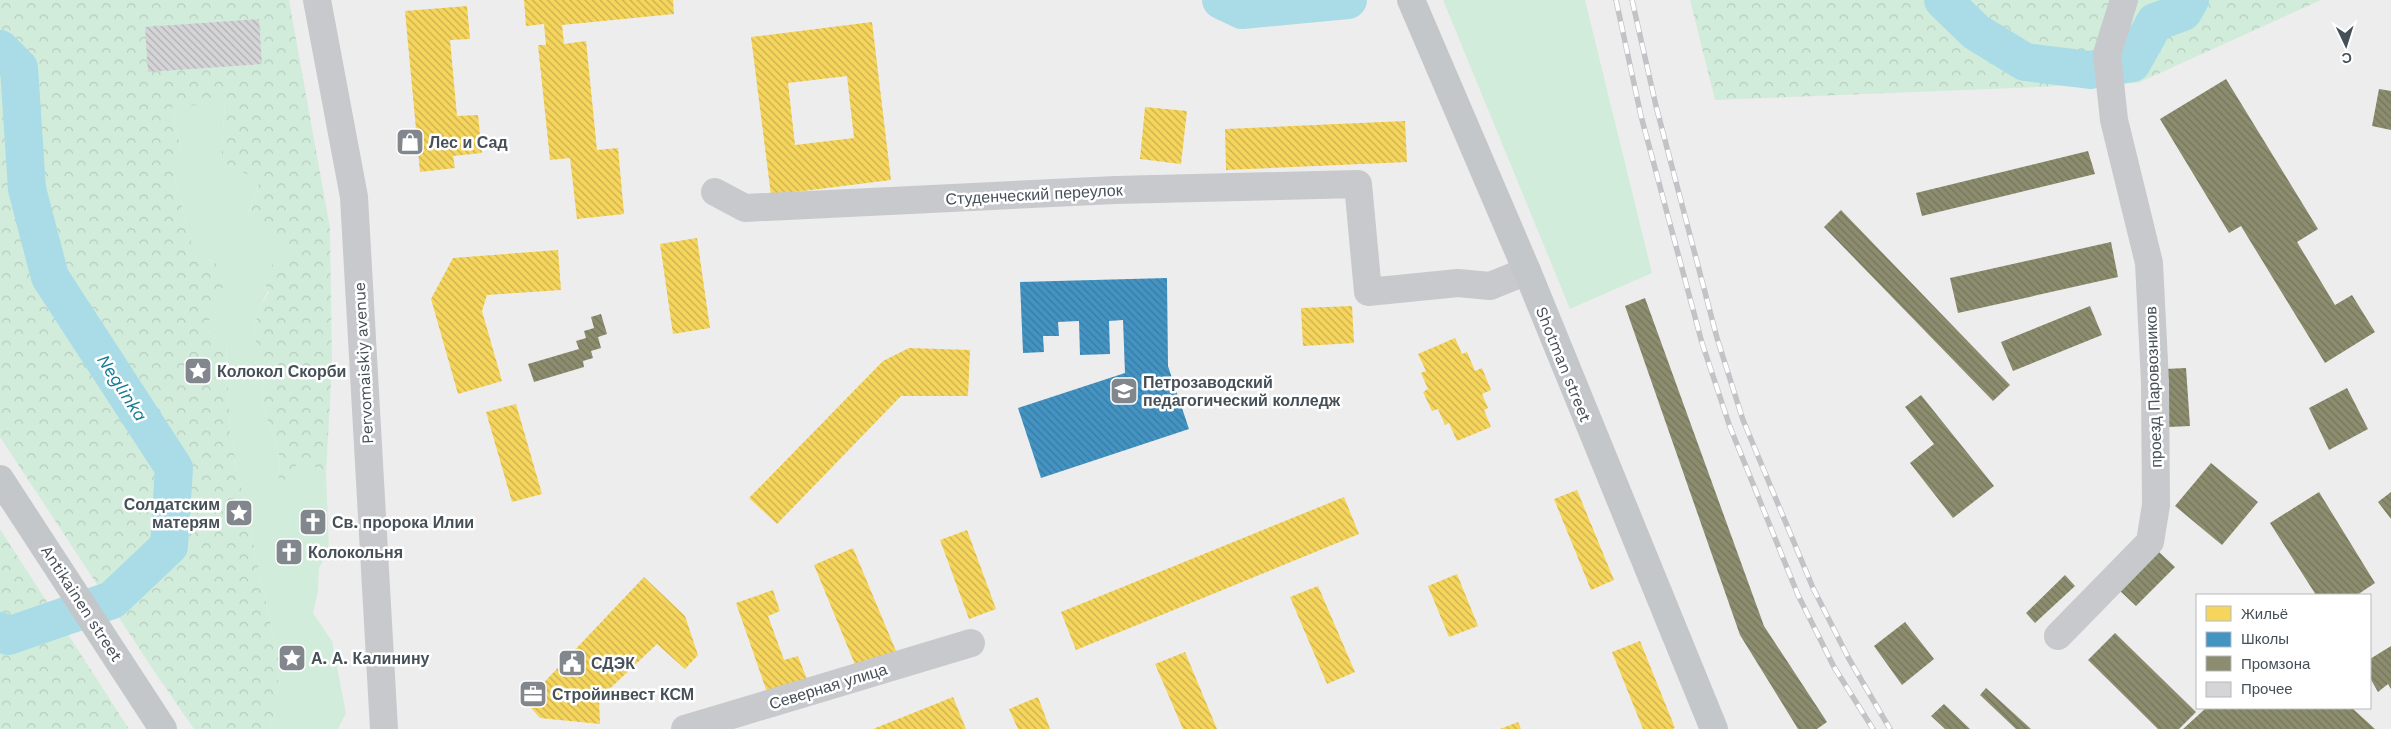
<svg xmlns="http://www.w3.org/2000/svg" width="2391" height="729" font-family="'Work Sans',sans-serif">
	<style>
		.green { fill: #d2ecdb }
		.forest { fill: url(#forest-crowns) }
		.homes { fill: url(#homes-back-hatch); fill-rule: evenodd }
		.schools { fill: url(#schools-back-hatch) }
		.industry { fill: url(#industry-back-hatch) }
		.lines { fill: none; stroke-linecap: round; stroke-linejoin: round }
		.river { stroke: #a9dce7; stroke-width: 38 }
		.building { fill: url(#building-back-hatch) }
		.minor { stroke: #c7c9cc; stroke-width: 28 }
		.major { stroke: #c4c7ca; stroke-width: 28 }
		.rail-casing { stroke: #c2c3c6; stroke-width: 5.5 }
		.rail { stroke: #fff; stroke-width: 4; stroke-dasharray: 11; stroke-linecap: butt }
		.labels { text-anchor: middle; stroke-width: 5; stroke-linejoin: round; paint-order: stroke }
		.poi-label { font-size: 16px; font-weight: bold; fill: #465058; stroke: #fff; text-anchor: start }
		.street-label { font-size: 16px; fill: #465058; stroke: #fff }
		.water-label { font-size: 18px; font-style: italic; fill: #157c94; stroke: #fff }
	</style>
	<defs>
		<pattern id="forest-crowns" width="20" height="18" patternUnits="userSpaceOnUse" patternTransform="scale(1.25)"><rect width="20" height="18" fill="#d2ecdb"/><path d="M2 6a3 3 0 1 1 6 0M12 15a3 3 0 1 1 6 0" fill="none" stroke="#b6ccbe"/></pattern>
		<pattern id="homes-back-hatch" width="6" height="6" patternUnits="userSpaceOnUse" patternTransform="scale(1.25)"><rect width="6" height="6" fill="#f6d55c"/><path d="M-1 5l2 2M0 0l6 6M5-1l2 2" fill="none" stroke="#c9af4f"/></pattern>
		<pattern id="schools-back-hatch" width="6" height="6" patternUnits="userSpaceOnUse" patternTransform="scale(1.25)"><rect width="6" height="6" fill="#4393c3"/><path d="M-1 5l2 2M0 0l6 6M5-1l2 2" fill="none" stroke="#3a7aa1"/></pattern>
		<pattern id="industry-back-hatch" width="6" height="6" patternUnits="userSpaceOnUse" patternTransform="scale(1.25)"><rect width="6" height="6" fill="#8c8c6e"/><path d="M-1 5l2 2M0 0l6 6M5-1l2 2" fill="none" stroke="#74755d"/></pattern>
		<pattern id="building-back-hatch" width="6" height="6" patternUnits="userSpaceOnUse" patternTransform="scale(1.25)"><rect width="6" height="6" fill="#d5d5d7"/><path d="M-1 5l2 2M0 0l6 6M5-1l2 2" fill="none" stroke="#afafb1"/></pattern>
	</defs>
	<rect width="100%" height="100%" fill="#eeeded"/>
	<path class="green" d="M1443,0H1585L1652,273L1570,309Z
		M225,102L221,161L260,181L248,213L288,254L259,308L253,336L265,361L262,403L280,458L278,482L289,478L299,460L326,472L329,551L319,568L318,592L313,613L332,641L346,713L338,729H270L277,706L279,663L230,435L226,341L205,330L219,265L194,251L173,173L181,150L172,107Z"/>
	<path class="forest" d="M0,0H289L330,228L332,366L326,472L299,460L289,478L278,482L280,458L262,403L265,361L253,336L259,308L269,292L260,274L287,254L248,213L260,181L221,161L225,103L172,107L181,150L173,173L194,251L219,265L225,282L205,330L226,341L230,435L279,663L277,706L270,729H194L152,668L0,437Z
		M1690,0H2321L2138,83L1715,100Z
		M0,529L129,729H0Z"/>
	<path class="homes" d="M524,0H673L674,14L562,25L564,44L586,41L597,150L618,148L624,214L577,219L570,158L550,160L538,45H546L544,24L526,26Z
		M467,6L470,39L450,40L457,116L478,115L482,153L453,156L455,168L420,172L405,11Z
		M872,22L891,180L771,195L751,37ZM847,76L854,138L795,145L788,83Z
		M1145,107L1187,111L1181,164L1140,159Z
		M1405,121L1407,162L1226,170L1225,129Z
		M697,238L710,328L673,334L660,244Z
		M558,250L561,290L487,295L482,311L502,381L458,394L431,299L453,258Z
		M1352,306L1354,343L1303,346L1301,308Z
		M1455,338L1462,354L1467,352L1475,371L1482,368L1491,390L1482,394L1488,408L1484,410L1491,427L1457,441L1449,423L1445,425L1438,409L1432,411L1423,392L1428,389L1421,373L1426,371L1418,354Z
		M909,348L970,350L968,396H901L777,524L749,498L883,361Z
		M516,404L542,494L512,502L486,412Z
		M1577,490L1614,580L1591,590L1554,499Z
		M1344,497L1359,534L1076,650L1061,612Z
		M967,530L996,609L969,619L940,540Z
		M853,548L896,651L856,667L814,565Z
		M1457,574L1478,626L1449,637L1428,586Z
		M644,577L685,616L698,655L685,669L657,644L599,699L600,724L540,718L531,708L533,694Z
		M1318,586L1355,672L1327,684L1290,597Z
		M773,590L780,611L768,616L784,660L798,656L808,682L768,695L736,603Z
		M1640,641L1675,728L1672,729H1643L1612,652Z
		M1185,652L1217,729H1183L1155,664Z
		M953,697L966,729H873Z
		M1038,697L1050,729H1018L1009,709Z
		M1518,722L1521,729H1500Z"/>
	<path class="schools" d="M1167,278L1168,366L1189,429L1041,478L1018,408L1125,373L1123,320L1109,321L1110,354L1080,355L1079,321L1058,322L1059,336H1043L1044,352L1023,353L1020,282Z"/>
	<path class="industry" d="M2226,79L2318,229L2297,242L2335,305L2352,295L2375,332L2325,363L2241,226L2229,233L2160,119Z
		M2379,89L2391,91V130L2372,126Z
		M2088,151L2095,174L1922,216L1916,193Z
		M1841,210L2010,385L1993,401L1824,227Z
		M2111,242L2118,277L1958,313L1950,278Z
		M1645,298L1764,626L1827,722L1817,729H1798L1740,635L1625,306Z
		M2090,306L2102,335L2013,371L2001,342Z
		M601,314L607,334L598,337L601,348L591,351L593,358L583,361L584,367L534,382L528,364L579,349L576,341L586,338L584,331L594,328L591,317Z
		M2186,368L2190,426L2169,427L2165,369Z
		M2347,388L2368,429L2329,450L2309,408Z
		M1921,395L1994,486L1953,518L1910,463L1934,444L1905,407Z
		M2211,463L2258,502L2222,545L2175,506Z
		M2319,492L2375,583L2357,595H2316L2270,523Z
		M2391,492V519L2378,502Z
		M2157,550L2175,567L2136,606L2119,590Z
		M2065,575L2075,586L2035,623L2026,613Z
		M1905,622L1934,659L1902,685L1874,646Z
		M2115,633L2196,712L2179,729H2158L2088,660Z
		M2391,646V689L2388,684L2378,692L2370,678V659Z
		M1986,688L2031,729H2016L1980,695Z
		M1944,704L1970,729H1945L1931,716Z
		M2206,708H2352L2375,729H2183Z"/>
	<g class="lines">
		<path class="river" d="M1221,0L1242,10L1348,0
			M1943,0L1976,32L2025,62L2090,70L2132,63L2155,22L2183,12L2190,0
			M0,49L19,68L27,189L50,277L174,468L169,546L112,600L8,636L0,631"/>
	</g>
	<path class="building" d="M259,19L262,64L148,72L145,27Z"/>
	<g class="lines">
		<path class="minor" d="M317,0L354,197L384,729
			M715,192L745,208L1115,190L1358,184L1368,292L1458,283L1490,286L1527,271
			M2058,636L2150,542L2156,505L2155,382L2149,263L2114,120L2107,54L2124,0
			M685,729L971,643"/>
		<path class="major" d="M1411,0L1527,271L1714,729
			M0,479L163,729"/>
		<defs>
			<path id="rail" d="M1616,0L1641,116L1702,343L1730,427L1798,595L1834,667L1873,729
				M1632,0L1656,106L1717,338L1743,420L1813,588L1849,659L1890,729"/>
		</defs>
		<use href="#rail" class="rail-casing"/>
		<use href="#rail" class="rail"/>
	</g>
	<defs>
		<symbol id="shop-square" viewBox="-11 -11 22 22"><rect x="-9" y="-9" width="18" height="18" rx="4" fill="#81878c" stroke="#fff"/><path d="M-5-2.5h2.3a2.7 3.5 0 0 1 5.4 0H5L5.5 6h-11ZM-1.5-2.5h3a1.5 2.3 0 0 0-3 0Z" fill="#fff"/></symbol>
		<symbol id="sight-square" viewBox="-11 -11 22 22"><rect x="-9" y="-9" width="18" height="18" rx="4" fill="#81878c" stroke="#fff"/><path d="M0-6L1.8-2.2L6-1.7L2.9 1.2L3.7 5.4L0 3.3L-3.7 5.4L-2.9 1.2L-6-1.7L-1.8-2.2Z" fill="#fff"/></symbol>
		<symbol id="university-square" viewBox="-11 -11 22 22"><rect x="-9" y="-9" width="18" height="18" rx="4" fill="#81878c" stroke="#fff"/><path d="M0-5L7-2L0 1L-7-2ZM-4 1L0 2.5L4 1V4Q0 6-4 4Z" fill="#fff"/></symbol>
		<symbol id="church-square" viewBox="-11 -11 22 22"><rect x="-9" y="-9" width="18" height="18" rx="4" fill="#81878c" stroke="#fff"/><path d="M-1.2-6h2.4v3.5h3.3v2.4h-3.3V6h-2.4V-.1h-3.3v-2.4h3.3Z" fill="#fff"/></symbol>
		<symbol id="civic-square" viewBox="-11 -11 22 22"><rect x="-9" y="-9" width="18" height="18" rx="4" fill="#81878c" stroke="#fff"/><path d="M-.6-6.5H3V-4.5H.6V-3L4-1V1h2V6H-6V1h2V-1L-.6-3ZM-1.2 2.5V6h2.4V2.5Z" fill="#fff"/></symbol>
		<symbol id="office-square" viewBox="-11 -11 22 22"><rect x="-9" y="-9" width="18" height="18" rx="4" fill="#81878c" stroke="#fff"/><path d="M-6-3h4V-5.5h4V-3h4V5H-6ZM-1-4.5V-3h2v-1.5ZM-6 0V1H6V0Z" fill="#fff"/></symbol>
	</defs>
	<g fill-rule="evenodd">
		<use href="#shop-square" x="394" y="126" width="32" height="32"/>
		<use href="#sight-square" x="182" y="355" width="32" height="32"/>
		<use href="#university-square" x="1108" y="375" width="32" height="32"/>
		<use href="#sight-square" x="223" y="497" width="32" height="32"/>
		<use href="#church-square" x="297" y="506" width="32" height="32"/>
		<use href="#church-square" x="273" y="536" width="32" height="32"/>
		<use href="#sight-square" x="276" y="642" width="32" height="32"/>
		<use href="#civic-square" x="556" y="647" width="32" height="32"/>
		<use href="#office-square" x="517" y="678" width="32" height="32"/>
	</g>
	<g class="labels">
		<g class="poi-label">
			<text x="429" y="148">Лес и Сад</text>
			<text x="217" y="377">Колокол Скорби</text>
			<text x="1143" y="388">Петрозаводский<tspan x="1143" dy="18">педагогический колледж</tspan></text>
			<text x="220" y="510" text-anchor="end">Солдатским<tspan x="220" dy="18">матерям</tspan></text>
			<text x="332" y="528">Св. пророка Илии</text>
			<text x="308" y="558">Колокольня</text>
			<text x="311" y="664">А. А. Калинину</text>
			<text x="591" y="669">СДЭК</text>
			<text x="552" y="700">Стройинвест КСМ</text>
		</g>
		<g class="street-label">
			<text transform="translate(1034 194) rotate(-3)" y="6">Студенческий переулок</text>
			<text transform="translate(363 363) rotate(-93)" y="6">Pervomaiskiy avenue</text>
			<text transform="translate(1564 364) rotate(68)" y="6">Shotman street</text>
			<text transform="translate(2153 387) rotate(-92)" y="6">проезд Паровозников</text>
			<text transform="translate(82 603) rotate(57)" y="6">Antikainen street</text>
			<text transform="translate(828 686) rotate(-17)" y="6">Северная улица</text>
		</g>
		<g class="water-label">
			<text transform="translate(122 388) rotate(57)" y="6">Neglinka</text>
		</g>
	</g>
	<rect x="2196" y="594" width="175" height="115" fill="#ffffff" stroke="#b5b9bc"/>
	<rect x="2206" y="606" width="25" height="15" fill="#f6d55c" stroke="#b5b9bc"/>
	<text x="2241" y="619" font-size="15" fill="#465058">Жильё</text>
	<rect x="2206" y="632" width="25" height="15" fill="#4393c3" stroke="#b5b9bc"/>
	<text x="2241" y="644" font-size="15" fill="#465058">Школы</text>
	<rect x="2206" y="656" width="25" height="15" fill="#8c8c6e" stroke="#b5b9bc"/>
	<text x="2241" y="669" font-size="15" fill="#465058">Промзона</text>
	<rect x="2206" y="682" width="25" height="15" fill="#d5d5d7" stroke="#b5b9bc"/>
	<text x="2241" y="694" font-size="15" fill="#465058">Прочее</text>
	<g transform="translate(2346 45) rotate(176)" stroke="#ffffff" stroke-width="4" paint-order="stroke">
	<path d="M0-4L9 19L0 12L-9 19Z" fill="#465058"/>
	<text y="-8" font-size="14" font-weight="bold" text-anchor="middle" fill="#465058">С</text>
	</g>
</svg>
